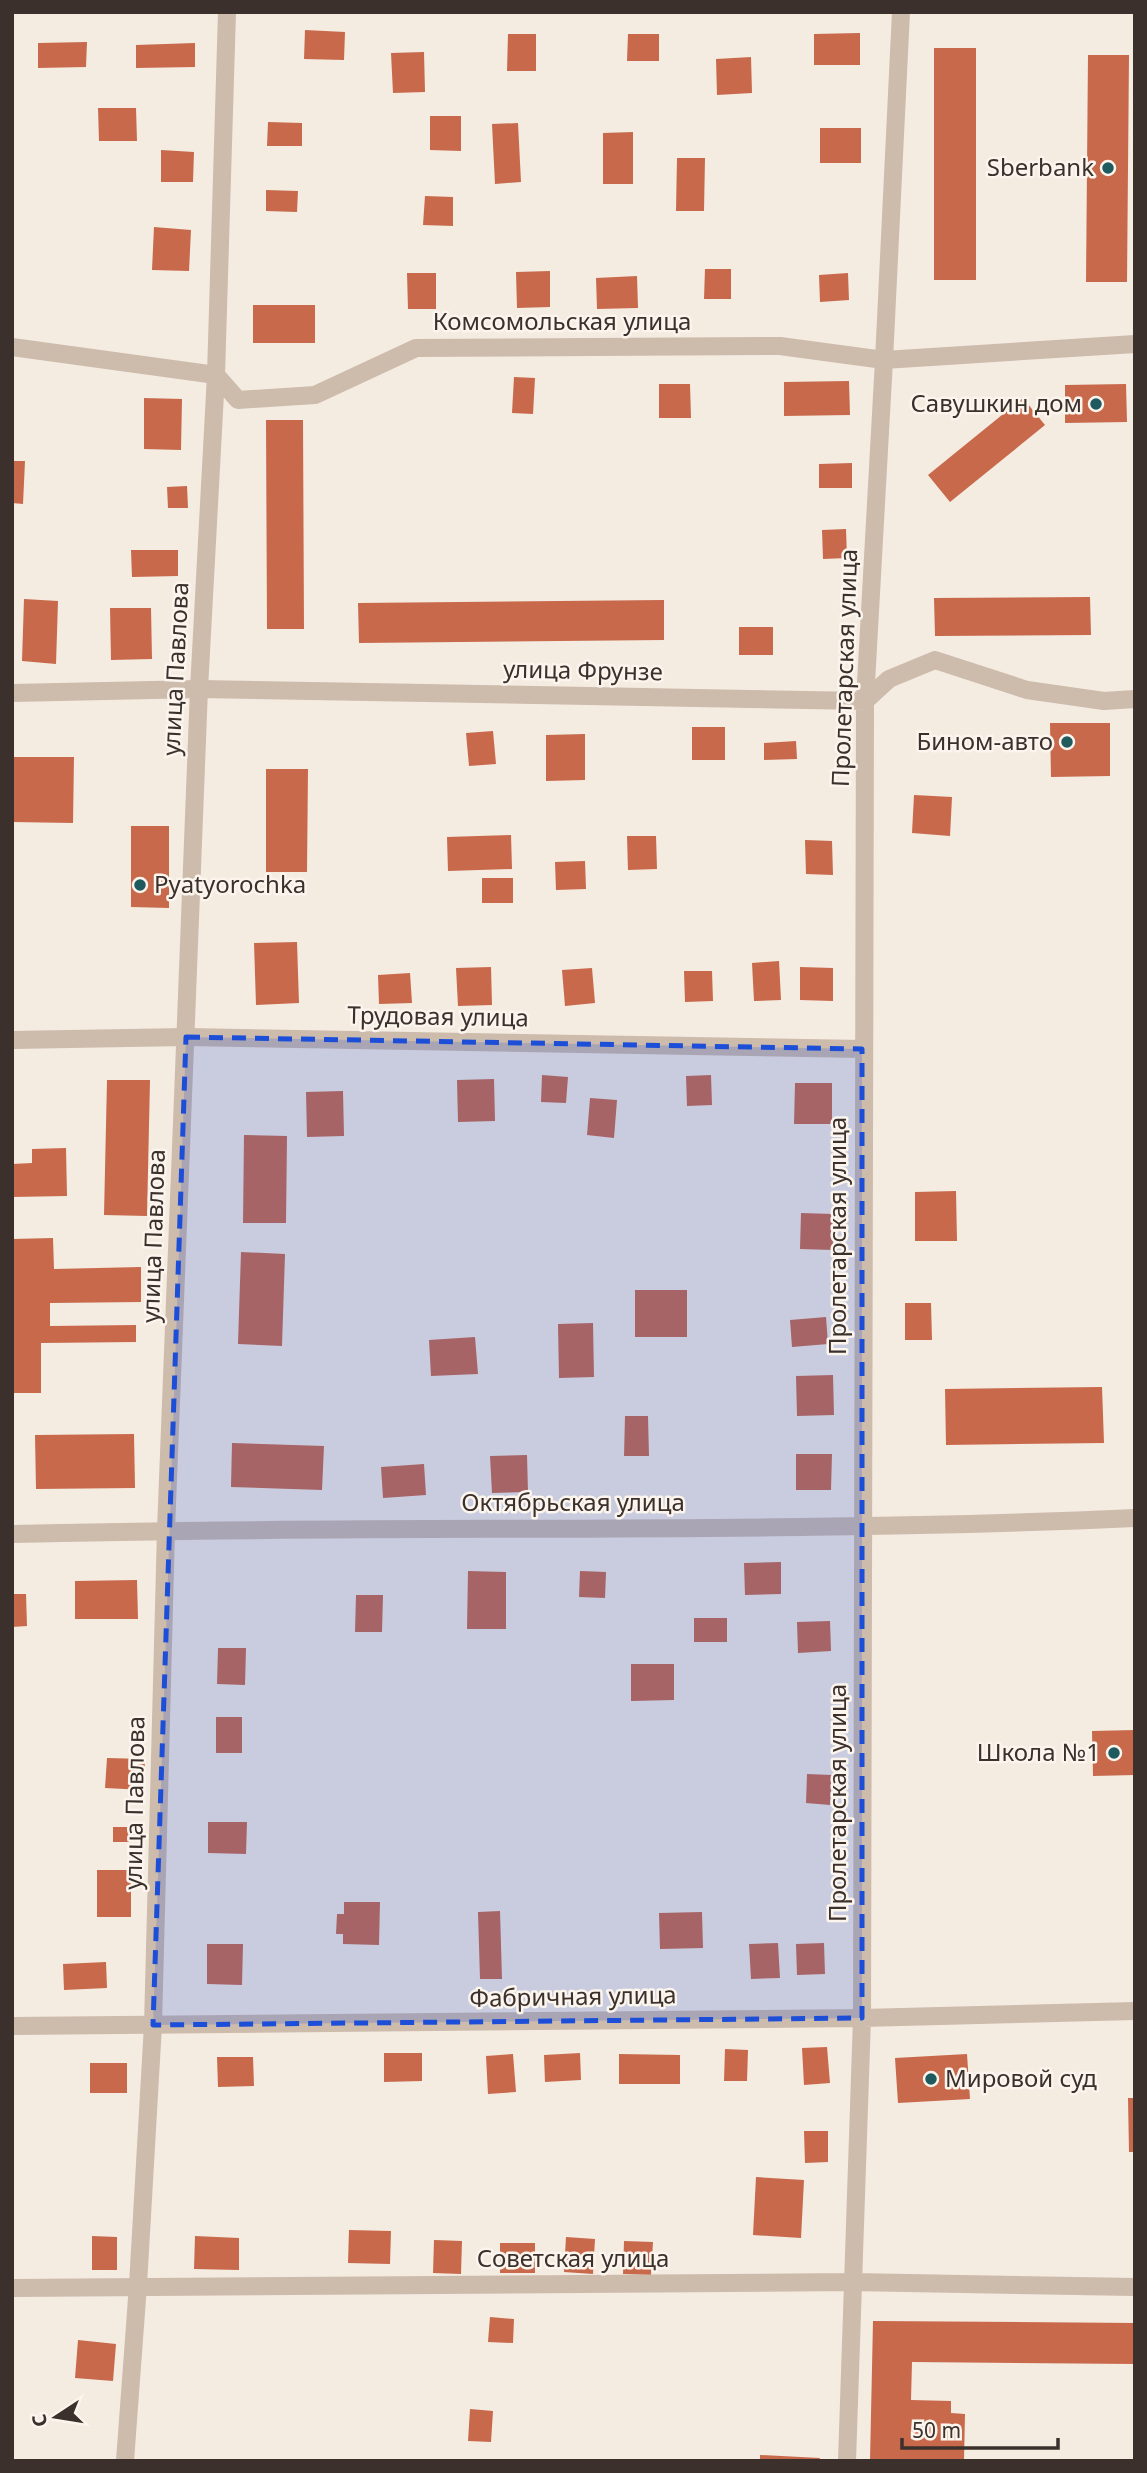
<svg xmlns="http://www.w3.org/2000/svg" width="1147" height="2473" font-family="'Noto Sans',sans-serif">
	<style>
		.building { fill: #c8694b }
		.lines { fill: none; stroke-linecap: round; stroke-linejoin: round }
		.minor { stroke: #cdbbac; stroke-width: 18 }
		.tertiary { stroke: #cdbbac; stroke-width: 18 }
		.marked { fill: #1d4ed8; fill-opacity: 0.2; stroke: #1d4ed8; stroke-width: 5; stroke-dasharray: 14 9; stroke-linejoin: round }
		.poi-dot { fill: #1f5a5e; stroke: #fbf5ee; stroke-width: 2.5 }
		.labels { text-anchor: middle; stroke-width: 5; stroke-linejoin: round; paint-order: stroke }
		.poi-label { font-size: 24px; fill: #3b302b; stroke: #fbf5ee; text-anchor: end }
		.street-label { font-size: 24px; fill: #3b302b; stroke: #fbf5ee }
	</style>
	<rect width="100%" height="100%" fill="#f4ebe1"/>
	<path class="building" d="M305,30L345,32L344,60L304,59Z
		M860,33V65H814V34Z
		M508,34H536V71H507Z
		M628,34H659V61H627Z
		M87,42L86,67L38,68V43Z
		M195,43V67L136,68V45Z
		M934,48H976V280H934Z
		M424,52L425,92L393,93L391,53Z
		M1088,55H1129L1127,282H1086Z
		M751,57L752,93L717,95L716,59Z
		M98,108H136L137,141H99Z
		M430,116H461V151L430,150Z
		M268,122L302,123V146H267Z
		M518,123L521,182L495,184L492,124Z
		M820,128H861V163H820Z
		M633,132V184H603V133Z
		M161,150L194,152L193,182H161Z
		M677,158H705L704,211H676Z
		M266,190L298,191L297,212L266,211Z
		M425,196L453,197V226L423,225Z
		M154,227L191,230L189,271L152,270Z
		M705,269H731V299H704Z
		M550,271V307L517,308L516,272Z
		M407,273H436V309H408Z
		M848,273L849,300L820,302L819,275Z
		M637,276L638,308L597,309L596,278Z
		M253,305H315V343H253Z
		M514,377L535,378L533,414L512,413Z
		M849,381L850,415L784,416V382Z
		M659,384H690L691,418H659Z
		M1126,384L1127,422L1065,423V385Z
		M144,398L182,399L181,450L144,449Z
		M1023,398L1045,425L950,502L928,475Z
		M266,420H303L304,629H267Z
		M12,461H25L23,504L12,503Z
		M852,463V488H819V464Z
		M187,486L188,508H168L167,487Z
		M846,529L847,558L823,559L822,530Z
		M131,550H178V576L132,577Z
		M1090,597L1091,635L935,636L934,598Z
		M24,599L58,601L56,664L22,661Z
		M664,600V640L359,643L358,603Z
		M110,608H151L152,659L111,660Z
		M739,627H773V655H739Z
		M1050,723H1110V776L1051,777Z
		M692,727H725V760H692Z
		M493,731L496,764L469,766L466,733Z
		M585,734V780L546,781V735Z
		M796,741L797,759L764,760V743Z
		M12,757H74L73,823L12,822Z
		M266,769H308L307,872H266Z
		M914,795L952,797L950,836L912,833Z
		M131,826H169V908L131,907Z
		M511,835L512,869L448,871L447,837Z
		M627,836H656L657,869L628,870Z
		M805,840L832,841L833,875L806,874Z
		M585,861L586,889L556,890L555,862Z
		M482,878H513V903H482Z
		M297,942L299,1003L256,1005L254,943Z
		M779,961L781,1000L754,1001L752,963Z
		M491,967L492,1005L458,1006L456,968Z
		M800,967L833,968V1001L800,1000Z
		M592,968L595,1003L565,1006L562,970Z
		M684,971H712L713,1001L685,1002Z
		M410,973L412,1003L379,1004L378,975Z
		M542,1075L568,1077L566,1103L541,1102Z
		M711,1075L712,1105L687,1106L686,1076Z
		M494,1079L495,1121L458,1122L457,1080Z
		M107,1080H150L147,1216L104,1215Z
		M795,1083H832V1124H794Z
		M343,1091L344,1136L307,1137L306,1092Z
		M590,1098L617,1100L614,1138L587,1135Z
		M244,1135L287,1136L286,1223H243Z
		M66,1148L67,1196L12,1197V1164L32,1163V1149Z
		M956,1191L957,1241H915V1192Z
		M801,1213L833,1214V1250L800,1249Z
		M53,1238L54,1269L141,1267V1302L50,1303V1326L136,1325V1342L41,1343V1393H12V1239Z
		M241,1252L285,1254L282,1346L238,1344Z
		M635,1290H687V1337H635Z
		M905,1303H931L932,1340H905Z
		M826,1317L828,1344L792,1347L790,1320Z
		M593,1323L594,1377L559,1378L558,1324Z
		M475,1337L478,1374L431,1376L429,1340Z
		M833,1375L834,1415L797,1416L796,1376Z
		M1102,1387L1104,1443L946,1445L945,1389Z
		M625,1416H648L649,1456H624Z
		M134,1434L135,1488L36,1489L35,1435Z
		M232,1443L324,1446L322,1490L231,1487Z
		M796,1454H832L831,1490H796Z
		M527,1455L528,1492L492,1493L490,1456Z
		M424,1464L426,1495L383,1498L381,1467Z
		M781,1562V1594L745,1595L744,1563Z
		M468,1571L506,1572V1629H467Z
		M580,1571L606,1572L605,1598L579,1597Z
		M137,1580L138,1619H75V1581Z
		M12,1594H26L27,1626L12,1627Z
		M356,1595H383L382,1632H355Z
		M694,1618H727V1642H694Z
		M830,1621L831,1651L798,1653L797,1622Z
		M218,1648H246L245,1685L217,1684Z
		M631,1664H674V1700L631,1701Z
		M216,1717H242V1753H216Z
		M1135,1730V1775L1093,1776L1092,1731Z
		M107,1758L145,1759L144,1790L105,1788Z
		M807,1774L832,1775L830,1805L806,1803Z
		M208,1822H247L246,1854L208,1853Z
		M113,1827H135V1842H113Z
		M97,1870H131V1917H97Z
		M344,1902H380L379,1945L343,1944V1934H336L337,1914H344Z
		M500,1911L502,1979H480L478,1912Z
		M702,1912L703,1948L660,1949L659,1913Z
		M778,1943L780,1978L751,1979L749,1944Z
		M824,1943L825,1974L797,1975L796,1944Z
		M207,1944H243L242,1985L207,1984Z
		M106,1962L107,1988L64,1990L63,1964Z
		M827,2047L830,2083L804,2085L802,2048Z
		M725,2049L748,2050L747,2081H724Z
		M384,2053H422V2081L384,2082Z
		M580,2053L581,2080L545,2082L544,2055Z
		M513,2054L516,2092L488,2094L486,2056Z
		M619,2054L680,2055V2084H619Z
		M967,2054L970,2099L898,2103L895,2058Z
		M217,2057H253L254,2086L218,2087Z
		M90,2063H127V2093H90Z
		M1128,2098H1135V2152H1129Z
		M804,2131H828V2162L805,2163Z
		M756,2177L804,2180L801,2238L753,2235Z
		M349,2230L391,2231L390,2264L348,2263Z
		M92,2236L117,2237V2270H92Z
		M195,2236L239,2238V2270L194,2269Z
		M566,2237L595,2239L593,2274L564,2272Z
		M434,2240L462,2241L461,2274L433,2273Z
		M624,2241L653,2242L651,2275L623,2274Z
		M500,2243H535V2273H500Z
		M490,2317L514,2319L513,2343L488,2342Z
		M873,2321L1135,2323V2364L912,2362L911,2400L951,2401V2413L965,2414L964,2461H870Z
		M78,2340L116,2344L113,2381L75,2378Z
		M470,2409L493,2411L491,2442L468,2441Z
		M760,2455L820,2458L819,2461H760Z"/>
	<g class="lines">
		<path class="minor" d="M12,347L216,375L238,400L315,395L416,348L780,346L884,360L1135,344
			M12,693L199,689L865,701L889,679L935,660L1027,690L1104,701L1135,699
			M12,1040L186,1037L862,1049
			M12,1534C386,1524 761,1535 1135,1518
			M12,2026L862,2018L1135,2011
			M12,2288L852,2282L1135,2287
			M847,2461L862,2018L865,701L884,360L901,12"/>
		<path class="tertiary" d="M125,2461L138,2285L153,2025L166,1530L199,689L216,375L227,12"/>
	</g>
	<path class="marked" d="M186,1037L862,1049V2018L153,2025Z"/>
	<g class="poi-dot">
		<circle cx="1108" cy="168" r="7"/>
		<circle cx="1096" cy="404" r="7"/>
		<circle cx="1067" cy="742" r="7"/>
		<circle cx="140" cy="885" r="7"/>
		<circle cx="1114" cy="1753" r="7"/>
		<circle cx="931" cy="2079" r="7"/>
	</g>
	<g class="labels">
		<g class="poi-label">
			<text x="1094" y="176">Sberbank</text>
			<text x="1082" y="412">Савушкин дом</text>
			<text x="1053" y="750">Бином-авто</text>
			<text x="154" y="893" text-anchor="start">Pyatyorochka</text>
			<text x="1100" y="1761">Школа №1</text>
			<text x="945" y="2087" text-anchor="start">Мировой суд</text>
		</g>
		<g class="street-label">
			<text x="562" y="330">Комсомольская улица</text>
			<text transform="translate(845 668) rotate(-88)" y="8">Пролетарская улица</text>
			<text transform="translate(176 669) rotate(-87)" y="8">улица Павлова</text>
			<text transform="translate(583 671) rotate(1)" y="8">улица Фрунзе</text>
			<text transform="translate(438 1017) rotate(1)" y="8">Трудовая улица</text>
			<text transform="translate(154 1236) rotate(-88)" y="8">улица Павлова</text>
			<text transform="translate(838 1236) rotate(-90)" y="8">Пролетарская улица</text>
			<text x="573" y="1511">Октябрьская улица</text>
			<text transform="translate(135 1803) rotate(-89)" y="8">улица Павлова</text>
			<text transform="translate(838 1803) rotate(-90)" y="8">Пролетарская улица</text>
			<text transform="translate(573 1997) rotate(-1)" y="8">Фабричная улица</text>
			<text x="573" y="2267">Советская улица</text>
		</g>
	</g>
	<rect width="1147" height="2473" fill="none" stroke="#3b302b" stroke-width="28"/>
	<g transform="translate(56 2417) rotate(258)" stroke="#fbf5ee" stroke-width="5" paint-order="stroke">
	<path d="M0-5L12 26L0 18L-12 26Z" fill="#3b302b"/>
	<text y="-10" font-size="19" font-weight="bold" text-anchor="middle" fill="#3b302b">С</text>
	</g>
	<path d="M902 2438v10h156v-10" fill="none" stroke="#3b302b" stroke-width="3.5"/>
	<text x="912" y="2438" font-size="21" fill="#3b302b" stroke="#fbf5ee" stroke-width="5" paint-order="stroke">50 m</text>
</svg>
